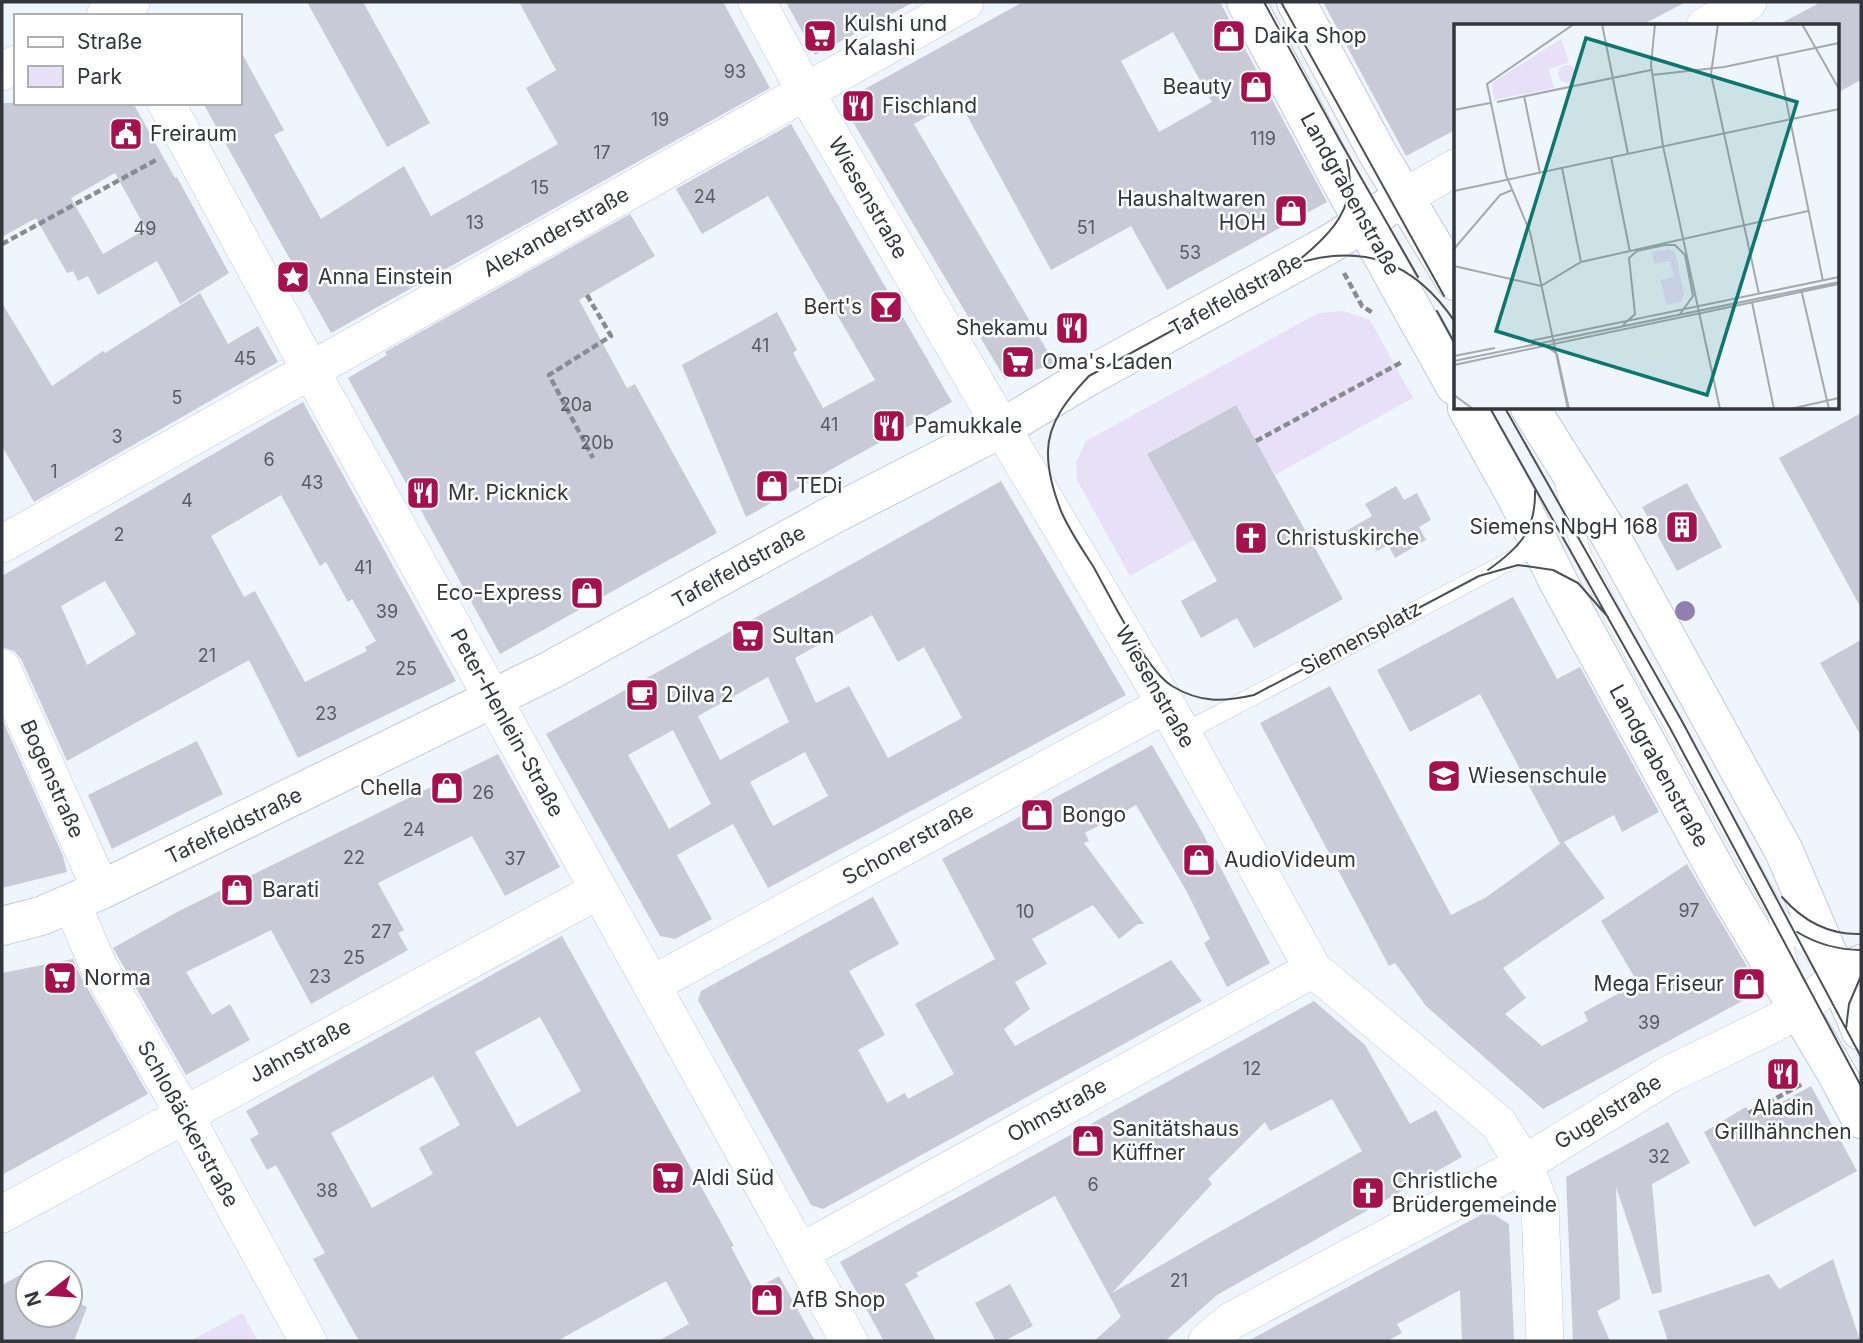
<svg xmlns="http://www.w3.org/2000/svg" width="1863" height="1343" font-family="Inter,sans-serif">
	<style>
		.green { fill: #e7e0f6 }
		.building { fill: #c8cad8; fill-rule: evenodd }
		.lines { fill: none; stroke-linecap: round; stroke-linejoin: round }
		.service-casing { stroke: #c0c9d6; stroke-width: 19 }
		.minor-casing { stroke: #c0c9d6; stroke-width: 38 }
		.tertiary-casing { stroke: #c0c9d6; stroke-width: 40 }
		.secondary-casing { stroke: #c0c9d6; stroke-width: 40 }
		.path { stroke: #888c92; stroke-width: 4.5; stroke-dasharray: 7 3.5; stroke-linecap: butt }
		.service { stroke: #fff; stroke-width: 18 }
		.minor { stroke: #fff; stroke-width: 37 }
		.tertiary { stroke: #fff; stroke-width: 38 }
		.secondary { stroke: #fff; stroke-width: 38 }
		.tram { stroke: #4d5055; stroke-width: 2 }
		.tree { fill: #927fb2 }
		.labels { text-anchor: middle; stroke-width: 5; stroke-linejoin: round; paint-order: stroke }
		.number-label { font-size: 18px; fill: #585b62 }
		.poi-label { font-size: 21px; fill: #33363b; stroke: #fff; text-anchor: start }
		.street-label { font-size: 21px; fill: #33363b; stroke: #fff }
		.inset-road { fill: none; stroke: #a4a9af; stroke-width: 2 }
		.view { fill: #0f766e; fill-opacity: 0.15; stroke: #0f766e; stroke-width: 3.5 }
		.inset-edge { fill: none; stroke: #33363b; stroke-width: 3.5 }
	</style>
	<rect width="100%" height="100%" fill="#eff5fc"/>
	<path class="green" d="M1344,311L1370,320L1413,398L1275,475L1235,405L1147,454L1194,540L1130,576L1077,480L1076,463L1086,441L1318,313Z
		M242,1313L258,1341H190Z"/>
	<path class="building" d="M307,2H363L430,123L387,147Z
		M519,2H723L770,88L331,333L203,103H240V50L284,130L274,135L321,219L404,166L431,216L558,144L526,88L556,70Z
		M786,2H914L815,55Z
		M1023,2H1220L1327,202L1167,290L1131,226L1051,270L958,99L914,124L1055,364L1005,379L841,102ZM1173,32L1212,102L1159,132L1121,61Z
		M1323,2H1686L1640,26H1455V130L1406,156Z
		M1821,2H1861V80L1837,93V26H1776Z
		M2,103H133L175,178L177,177L229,273L180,304L157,261L98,295L88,276L78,281L73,271L67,273L36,218L2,237ZM115,173L146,229L103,254L71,198Z
		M791,124L952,402L746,517L682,365L777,312L797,350L793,353L823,408L875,380L768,196L702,234L676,189Z
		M630,214L655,256L579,300L627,388L635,384L717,533L500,654L348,378L387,355L385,352Z
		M200,293L228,344L258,326L278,362L34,502L2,446V303L52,386L103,351L105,353Z
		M303,402L456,681L298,758L249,660L67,761L21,659L14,651L2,647V576ZM281,495L320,566L326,562L348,602L352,599L376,641L365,647L367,651L305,682L255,591L244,597L211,536ZM105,581L136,634L87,665L61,606Z
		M1236,405L1343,599L1254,648L1237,618L1201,638L1181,601L1217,581L1147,454Z
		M1861,413V608L1779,458Z
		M1001,481L1126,695L768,888L733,824L677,855L712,919L675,939L660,936L546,734ZM872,615L898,662L924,647L962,718L888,758L849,686L816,703L795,658ZM768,677L789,722L720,760L698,716ZM673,730L711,804L669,829L628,755ZM805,752L828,796L773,826L750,782Z
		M1687,483L1722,547L1677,571L1642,507Z
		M1396,486L1404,500L1417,493L1431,520L1419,527L1426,540L1395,558L1388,545L1377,551L1373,543L1341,534L1372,516L1365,504Z
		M1513,597L1557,679L1580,667L1659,812L1622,832L1614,815L1564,842L1605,898L1503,968L1526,998L1505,1014L1542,1046L1588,1021L1584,1012L1638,983L1601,921L1687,864L1758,985L1757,993L1543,1109L1426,1006L1395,963L1389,966L1260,723L1330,686L1451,915L1485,898L1560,844L1480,694L1410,732L1377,670Z
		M1861,640V736L1820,663Z
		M2,719L63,856L67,872L2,888Z
		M197,741L223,794L112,849L88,795Z
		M1152,745L1201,830L1270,963L1227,987L1204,943L1210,939L1187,892L1136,805L1085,833L1089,841L1084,843L1144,924H1138L1119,939L1093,905L1032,939L1047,964L1015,982L1030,1009L1004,1029L1015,1046L1171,960L1202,1001L823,1209L811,1205L698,1000L701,991L873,897L899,944L849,971L885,1035L858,1050L887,1103L905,1093L908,1099L954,1074L915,1004L995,959L942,859Z
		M498,754L560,867L505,896L472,836L378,883L404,930L398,933L408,950L311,1004L271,930L186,972L212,1015L230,1004L250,1040L186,1075L113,948L179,911Z
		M562,936L734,1246L731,1247L754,1290L779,1276L815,1341H658L689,1324L666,1281L557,1341H359L313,1259L325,1253L276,1165L267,1170L250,1139L259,1134L246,1111ZM540,1017L581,1091L517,1127L475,1052ZM433,1076L460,1125L419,1148L433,1174L372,1208L331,1133Z
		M73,959L80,975L148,1094L2,1175V973Z
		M1314,1001L1365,1045L1410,1124L1436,1110L1462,1157L1217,1295L1165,1341H1094L1121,1317L1055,1196L916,1273L919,1276L905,1284L936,1341H884L840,1262ZM1332,1099L1362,1151L1112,1293L1212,1184L1208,1179L1265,1122L1270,1131Z
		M1811,1086L1857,1171L1754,1227L1704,1132L1746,1107L1753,1118Z
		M1668,1122L1690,1163L1652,1184L1662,1292L1652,1294L1616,1187L1620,1299L1597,1311L1610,1341H1573L1566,1177Z
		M1488,1211L1509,1224L1514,1341H1462L1460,1290L1397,1324L1402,1333L1387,1341H1248Z
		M1833,1259L1860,1341H1668L1658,1311L1769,1274L1779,1289Z
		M45,1261L52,1273H28V1315H70V1299L87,1307L74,1341H2V1285Z
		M1010,1284L1033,1326L1004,1341H996L975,1303Z"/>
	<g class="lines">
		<defs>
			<path id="service" d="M1565,487L1581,552L1620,629L1778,916L1816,956
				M1183,733L1540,545
				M1778,919L1791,973"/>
			<path id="minor" d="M757,2L805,91L1002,428L1166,704L1313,969L1498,1123L1524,1164L1540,1205L1545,1341
				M105,16L131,2
				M1705,26L1748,2
				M2,72L16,64
				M166,103L310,369L849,1341
				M1404,197L1455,168
				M2,544L965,2
				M2,668L101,890
				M72,904L98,965L184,1114L308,1341
				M651,985L1166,704
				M2,1214L599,890
				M801,1252L1313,969
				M1207,1341L1231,1321L1524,1164L1668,1075L1773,1024L1799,1009L1837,979"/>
			<path id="tertiary" d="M2,926L41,916L101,890L551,670L836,513L1002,428L1089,376L1328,245L1404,197
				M1837,979L1861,964"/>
			<path id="secondary" d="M1246,2L1339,178L1455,386
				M1296,2L1378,154L1455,281
				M1467,408L1518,500L1559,583L1723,883L1837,1074L1861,1119
				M1530,408L1611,537L1784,851L1861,1031"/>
		</defs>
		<use href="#service" class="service-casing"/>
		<use href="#minor" class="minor-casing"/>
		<use href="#tertiary" class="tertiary-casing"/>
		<use href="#secondary" class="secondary-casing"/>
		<path class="path" d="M2,244L158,159
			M1344,273L1362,306L1373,313
			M587,295L611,336L549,375L593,458
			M1256,441L1402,362
			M1749,1113L1804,1083"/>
		<use href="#service" class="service"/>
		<use href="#minor" class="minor"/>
		<use href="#tertiary" class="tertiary"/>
		<use href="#secondary" class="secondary"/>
		<path class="tram" d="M1264,2L1340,141L1418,277
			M1281,2L1444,296
			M1299,260C1331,234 1359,206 1347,160
			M1437,311L1455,344
			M1455,322C1414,261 1362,242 1292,265L1089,376C1069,397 1047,423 1048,454C1048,473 1054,493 1061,511C1069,530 1082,549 1093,566C1110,596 1145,669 1172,686C1200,703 1223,702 1254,695L1479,576L1518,565L1553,570L1578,583L1608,617
			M1490,408L1670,728L1861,1086
			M1505,408L1683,723L1861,1057
			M1488,570C1519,548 1536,531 1535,491
			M1782,897C1803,921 1829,935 1861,934
			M1797,932C1817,944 1838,950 1861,950
			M1861,1022V1040
			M1846,1029L1849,1004L1861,976"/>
	</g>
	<circle class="tree" cx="1685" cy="611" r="10"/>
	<defs>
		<symbol id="supermarket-square" viewBox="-11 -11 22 22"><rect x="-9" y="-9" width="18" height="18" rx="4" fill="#a4114f" stroke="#fff"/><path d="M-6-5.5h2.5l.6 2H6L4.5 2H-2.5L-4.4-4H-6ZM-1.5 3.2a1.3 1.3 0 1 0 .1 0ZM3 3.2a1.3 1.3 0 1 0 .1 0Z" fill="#fff"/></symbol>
		<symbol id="shop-square" viewBox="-11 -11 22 22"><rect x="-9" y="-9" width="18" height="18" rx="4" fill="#a4114f" stroke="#fff"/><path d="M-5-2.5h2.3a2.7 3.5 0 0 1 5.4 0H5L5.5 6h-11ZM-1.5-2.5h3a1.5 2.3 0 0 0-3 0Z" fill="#fff"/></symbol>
		<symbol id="restaurant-square" viewBox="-11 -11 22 22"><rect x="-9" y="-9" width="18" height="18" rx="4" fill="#a4114f" stroke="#fff"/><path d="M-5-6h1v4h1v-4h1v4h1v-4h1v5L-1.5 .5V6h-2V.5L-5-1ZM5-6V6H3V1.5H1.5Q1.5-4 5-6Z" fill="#fff"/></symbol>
		<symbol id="civic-square" viewBox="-11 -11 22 22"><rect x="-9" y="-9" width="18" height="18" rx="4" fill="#a4114f" stroke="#fff"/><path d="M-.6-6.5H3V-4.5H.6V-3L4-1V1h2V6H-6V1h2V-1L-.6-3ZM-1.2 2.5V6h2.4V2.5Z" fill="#fff"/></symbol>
		<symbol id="sight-square" viewBox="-11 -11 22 22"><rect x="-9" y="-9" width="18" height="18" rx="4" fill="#a4114f" stroke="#fff"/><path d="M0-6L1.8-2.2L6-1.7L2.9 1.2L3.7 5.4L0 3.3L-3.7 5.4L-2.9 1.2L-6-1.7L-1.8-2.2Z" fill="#fff"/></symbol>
		<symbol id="bar-square" viewBox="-11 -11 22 22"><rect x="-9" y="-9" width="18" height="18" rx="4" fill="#a4114f" stroke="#fff"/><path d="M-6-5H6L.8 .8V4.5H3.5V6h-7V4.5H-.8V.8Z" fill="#fff"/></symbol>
		<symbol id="building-square" viewBox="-11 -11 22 22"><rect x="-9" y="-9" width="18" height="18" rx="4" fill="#a4114f" stroke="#fff"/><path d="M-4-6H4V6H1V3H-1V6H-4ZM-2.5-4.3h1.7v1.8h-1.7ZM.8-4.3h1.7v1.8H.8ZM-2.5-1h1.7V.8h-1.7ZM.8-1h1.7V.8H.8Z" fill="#fff"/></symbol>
		<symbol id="church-square" viewBox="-11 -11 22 22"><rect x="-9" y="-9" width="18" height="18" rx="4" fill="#a4114f" stroke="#fff"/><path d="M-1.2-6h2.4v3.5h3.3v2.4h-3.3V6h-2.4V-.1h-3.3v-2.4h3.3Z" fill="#fff"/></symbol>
		<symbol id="cafe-square" viewBox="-11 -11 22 22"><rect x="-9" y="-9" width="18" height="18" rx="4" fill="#a4114f" stroke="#fff"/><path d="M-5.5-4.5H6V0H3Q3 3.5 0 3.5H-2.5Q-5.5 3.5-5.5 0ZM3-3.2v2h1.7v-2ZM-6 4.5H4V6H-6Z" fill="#fff"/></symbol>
		<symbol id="school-square" viewBox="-11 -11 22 22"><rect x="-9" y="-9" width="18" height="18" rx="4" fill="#a4114f" stroke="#fff"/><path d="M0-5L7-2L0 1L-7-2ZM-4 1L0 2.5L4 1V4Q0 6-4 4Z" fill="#fff"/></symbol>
	</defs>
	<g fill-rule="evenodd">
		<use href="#supermarket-square" x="801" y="17" width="38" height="38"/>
		<use href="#shop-square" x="1210" y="17" width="38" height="38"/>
		<use href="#shop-square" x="1237" y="68" width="38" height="38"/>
		<use href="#restaurant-square" x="839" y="87" width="38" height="38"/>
		<use href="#civic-square" x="107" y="115" width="38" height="38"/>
		<use href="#shop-square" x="1272" y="192" width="38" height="38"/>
		<use href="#sight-square" x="274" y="258" width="38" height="38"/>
		<use href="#bar-square" x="867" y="288" width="38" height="38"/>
		<use href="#restaurant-square" x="1053" y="309" width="38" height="38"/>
		<use href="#supermarket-square" x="999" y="343" width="38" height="38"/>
		<use href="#restaurant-square" x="870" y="407" width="38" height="38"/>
		<use href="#shop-square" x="753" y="467" width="38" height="38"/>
		<use href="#restaurant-square" x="404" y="474" width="38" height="38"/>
		<use href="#building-square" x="1663" y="508" width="38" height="38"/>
		<use href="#church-square" x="1232" y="519" width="38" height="38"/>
		<use href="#shop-square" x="568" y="574" width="38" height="38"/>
		<use href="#supermarket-square" x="729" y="617" width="38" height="38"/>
		<use href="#cafe-square" x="623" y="676" width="38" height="38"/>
		<use href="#school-square" x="1425" y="757" width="38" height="38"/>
		<use href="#shop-square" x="428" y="769" width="38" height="38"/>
		<use href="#shop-square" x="1018" y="796" width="38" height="38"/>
		<use href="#shop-square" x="1180" y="841" width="38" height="38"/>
		<use href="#shop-square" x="218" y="871" width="38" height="38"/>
		<use href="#supermarket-square" x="41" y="959" width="38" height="38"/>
		<use href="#shop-square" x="1730" y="965" width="38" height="38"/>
		<use href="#restaurant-square" x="1764" y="1055" width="38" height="38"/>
		<use href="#shop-square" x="1069" y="1122" width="38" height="38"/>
		<use href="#supermarket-square" x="649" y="1159" width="38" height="38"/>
		<use href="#church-square" x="1349" y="1174" width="38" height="38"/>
		<use href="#shop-square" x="748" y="1281" width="38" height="38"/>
	</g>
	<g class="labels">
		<g class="number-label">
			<text x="735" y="78">93</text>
			<text x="660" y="126">19</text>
			<text x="1263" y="145">119</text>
			<text x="602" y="159">17</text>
			<text x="540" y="194">15</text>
			<text x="705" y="203">24</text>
			<text x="475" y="229">13</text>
			<text x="1086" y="234">51</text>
			<text x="145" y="235">49</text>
			<text x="1190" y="259">53</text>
			<text x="760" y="352">41</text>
			<text x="245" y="365">45</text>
			<text x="177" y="404">5</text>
			<text x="576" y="411">20a</text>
			<text x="829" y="431">41</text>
			<text x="117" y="443">3</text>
			<text x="597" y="449">20b</text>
			<text x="269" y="466">6</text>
			<text x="54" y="478">1</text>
			<text x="312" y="489">43</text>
			<text x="187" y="507">4</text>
			<text x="119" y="541">2</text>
			<text x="363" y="574">41</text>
			<text x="387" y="618">39</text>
			<text x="207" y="662">21</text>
			<text x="406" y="675">25</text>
			<text x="326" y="720">23</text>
			<text x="483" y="799">26</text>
			<text x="414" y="836">24</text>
			<text x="354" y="864">22</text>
			<text x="515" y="865">37</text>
			<text x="1689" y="917">97</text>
			<text x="1025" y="918">10</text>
			<text x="381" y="938">27</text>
			<text x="354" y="964">25</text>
			<text x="320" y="983">23</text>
			<text x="1649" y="1029">39</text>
			<text x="1252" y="1075">12</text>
			<text x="1659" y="1163">32</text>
			<text x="1093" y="1191">6</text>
			<text x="327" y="1197">38</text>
			<text x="1179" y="1287">21</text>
		</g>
		<g class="poi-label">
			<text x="844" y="31">Kulshi und<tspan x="844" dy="24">Kalashi</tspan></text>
			<text x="1254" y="43">Daika Shop</text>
			<text x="1232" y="94" text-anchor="end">Beauty</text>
			<text x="882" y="113">Fischland</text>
			<text x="150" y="141">Freiraum</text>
			<text x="1266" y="206" text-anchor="end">Haushaltwaren<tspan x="1266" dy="24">HOH</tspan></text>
			<text x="318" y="284">Anna Einstein</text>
			<text x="862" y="314" text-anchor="end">Bert's</text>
			<text x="1048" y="335" text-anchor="end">Shekamu</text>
			<text x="1042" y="369">Oma's Laden</text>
			<text x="914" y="433">Pamukkale</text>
			<text x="796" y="493">TEDi</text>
			<text x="448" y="500">Mr. Picknick</text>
			<text x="1658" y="534" text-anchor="end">Siemens NbgH 168</text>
			<text x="1276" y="545">Christuskirche</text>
			<text x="562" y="600" text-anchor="end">Eco-Express</text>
			<text x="772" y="643">Sultan</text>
			<text x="666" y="702">Dilva 2</text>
			<text x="1468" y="783">Wiesenschule</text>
			<text x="422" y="795" text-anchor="end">Chella</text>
			<text x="1062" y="822">Bongo</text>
			<text x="1224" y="867">AudioVideum</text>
			<text x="262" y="897">Barati</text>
			<text x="84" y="985">Norma</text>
			<text x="1724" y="991" text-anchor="end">Mega Friseur</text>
			<text x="1783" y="1115" text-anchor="middle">Aladin<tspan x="1783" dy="24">Grillhähnchen</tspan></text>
			<text x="1112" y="1136">Sanitätshaus<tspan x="1112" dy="24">Küffner</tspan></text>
			<text x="692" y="1185">Aldi Süd</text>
			<text x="1392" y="1188">Christliche<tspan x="1392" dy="24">Brüdergemeinde</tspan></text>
			<text x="792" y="1307">AfB Shop</text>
		</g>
		<g class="street-label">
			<text transform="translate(1350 194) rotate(61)" y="7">Landgrabenstraße</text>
			<text transform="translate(868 198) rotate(60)" y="7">Wiesenstraße</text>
			<text transform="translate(556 232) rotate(-29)" y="7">Alexanderstraße</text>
			<text transform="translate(1236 295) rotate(-29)" y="7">Tafelfeldstraße</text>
			<text transform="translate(739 567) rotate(-29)" y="7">Tafelfeldstraße</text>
			<text transform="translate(1361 638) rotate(-28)" y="7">Siemensplatz</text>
			<text transform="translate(1155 687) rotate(60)" y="7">Wiesenstraße</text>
			<text transform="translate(507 723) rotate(61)" y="7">Peter-Henlein-Straße</text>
			<text transform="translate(1659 766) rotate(61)" y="7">Landgrabenstraße</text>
			<text transform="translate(52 779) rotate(66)" y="7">Bogenstraße</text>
			<text transform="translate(234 826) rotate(-26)" y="7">Tafelfeldstraße</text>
			<text transform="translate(908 844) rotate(-29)" y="7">Schonerstraße</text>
			<text transform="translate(300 1051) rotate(-28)" y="7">Jahnstraße</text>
			<text transform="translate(1057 1110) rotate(-29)" y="7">Ohmstraße</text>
			<text transform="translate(1608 1112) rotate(-32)" y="7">Gugelstraße</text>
			<text transform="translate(188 1124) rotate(61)" y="7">Schloßäckerstraße</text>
		</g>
	</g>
	<g transform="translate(1454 24)">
		<rect width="385" height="385" fill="#eff5fc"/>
		<path d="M107,15L115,38L95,45L100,64L40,76L38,59ZM104 50a9 9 0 1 1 18 0a9 9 0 1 1-18 0ZM216,225L221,228L230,270L227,278L212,281L207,256L220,253L216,237L201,240L198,228Z" fill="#e7e0f6"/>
		<path class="inset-road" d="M148,0L174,130M201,0L197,41L209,122L266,385M264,0L257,50L305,270M348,0L385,65M323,32L369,257M198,51L270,43L385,19M70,72L86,149M43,78L197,46M0,86L36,79M157,133L176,228M108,144L127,238M0,167L385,85M0,225L46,171L58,166M0,242L87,262L127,238L354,187M347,265L375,385M298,278L320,385M169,301L181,290L175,234L183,227L211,221H221L231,231L239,272L226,290M76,317L385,253M88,319L103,330L115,385M0,332L41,324M0,337L385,258M0,341L385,260M0,371L19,385M114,385L76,208L52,151L33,60L120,0M336,385L385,374"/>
		<path class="view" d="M132,14L343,78L253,371L42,307Z"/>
		<rect width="385" height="385" class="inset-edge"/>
	</g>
	<rect width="1863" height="1343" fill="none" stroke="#33363b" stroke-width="7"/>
	<rect x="14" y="14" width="228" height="91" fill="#ffffff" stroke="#adafb1" stroke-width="2"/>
	<rect x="28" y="37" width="35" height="10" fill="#ffffff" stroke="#adafb1" stroke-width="2"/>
	<text x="77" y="49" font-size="21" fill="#33363b">Straße</text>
	<rect x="28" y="66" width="35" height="21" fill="#e7e0f6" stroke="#adafb1" stroke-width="2"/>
	<text x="77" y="84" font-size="21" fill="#33363b">Park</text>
	<g transform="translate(49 1294) rotate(253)"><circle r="33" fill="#ffffff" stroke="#adafb1" stroke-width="2"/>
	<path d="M0-5L12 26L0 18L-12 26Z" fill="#a4114f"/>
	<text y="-10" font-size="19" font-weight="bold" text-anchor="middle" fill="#33363b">N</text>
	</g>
</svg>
